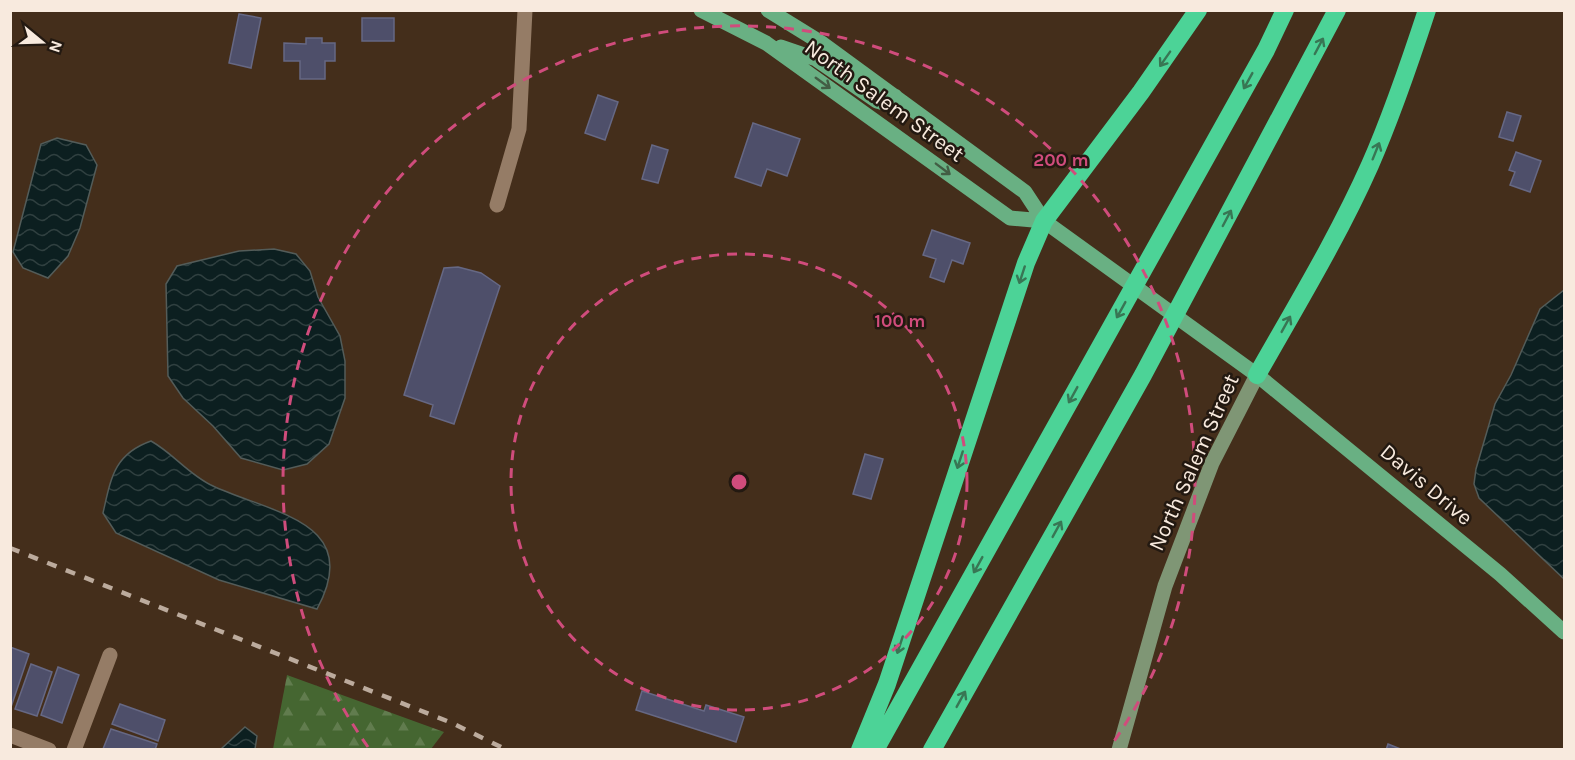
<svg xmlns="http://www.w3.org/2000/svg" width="1575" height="760" font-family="Karla,sans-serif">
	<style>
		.forest { fill: url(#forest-firs) }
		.water { fill: url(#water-waves); stroke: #535c59; stroke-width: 1.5 }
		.building { fill: #4e4f6a; stroke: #666884; stroke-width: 1.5 }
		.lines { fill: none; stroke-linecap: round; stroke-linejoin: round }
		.street { stroke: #957c66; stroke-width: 15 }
		.secondary { stroke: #7f9675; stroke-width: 15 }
		.primary { stroke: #69b083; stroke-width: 15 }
		.highway { stroke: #4cd397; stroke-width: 18 }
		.rail { stroke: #bcab9d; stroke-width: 4.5; stroke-dasharray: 10 10; stroke-linecap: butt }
		.oneway { stroke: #387654 }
		.oneway2 { stroke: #425d44 }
		.ring { fill: none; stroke: #d04c7c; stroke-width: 3; stroke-dasharray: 10 8 }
		.labels { text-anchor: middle; stroke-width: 5; stroke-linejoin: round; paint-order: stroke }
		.street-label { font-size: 22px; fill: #f8eade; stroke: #231911 }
		.centre { fill: #d04c7c; stroke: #231911; stroke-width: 3 }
		.ring-label { font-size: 18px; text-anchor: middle; font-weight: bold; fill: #d04c7c; stroke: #231911; stroke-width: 5; stroke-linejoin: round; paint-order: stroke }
	</style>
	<defs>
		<pattern id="forest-firs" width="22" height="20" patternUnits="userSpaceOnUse" patternTransform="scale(1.5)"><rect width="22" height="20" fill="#456631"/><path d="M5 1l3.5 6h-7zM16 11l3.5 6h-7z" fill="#617c4e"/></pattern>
		<pattern id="water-waves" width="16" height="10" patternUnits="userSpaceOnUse" patternTransform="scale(1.5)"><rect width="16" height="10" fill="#0c1f20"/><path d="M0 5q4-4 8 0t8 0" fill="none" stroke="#304040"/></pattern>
	</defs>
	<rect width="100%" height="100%" fill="#442e1b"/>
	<path class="forest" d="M287,675L444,732L431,749H273Z"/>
	<path class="water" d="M57,138L86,145L97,165L80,228L68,256L48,278L23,268L13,252L41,144Z
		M274,249L296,254L310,271L318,297L340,336L345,361V398L329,444L307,464L283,470L241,458L213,426L183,398L168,376L166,284L177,266L239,251Z
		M1564,290V579L1479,498L1474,484L1476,469L1495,404L1511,375L1540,309Z
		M151,441C174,454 189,475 213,486C270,513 365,521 317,609L219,580L116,533L103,513C111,478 114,454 151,441Z
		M245,727L257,736L255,749H221Z"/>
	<path class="building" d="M239,14L261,18L251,68L229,63Z
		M362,18H394V41H362Z
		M306,38H322V43H335V61H325V79H300V61H284V43L306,44Z
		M598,95L618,102L605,140L585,133Z
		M1507,112L1521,116L1513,141L1499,137Z
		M753,123L800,139L787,176L767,169L761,186L735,177Z
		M652,145L668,150L658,183L642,179Z
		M1516,152L1541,161L1530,192L1510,185L1515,172L1509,170Z
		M932,230L970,243L963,264L952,260L944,282L930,277L936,259L923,255Z
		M458,267L481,273L500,286L454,424L430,416L433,405L404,395L444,268Z
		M865,454L883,459L871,499L853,494Z
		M10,647L29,654L11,707H10Z
		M31,664L52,672L37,716L15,709Z
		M58,667L79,675L62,723L41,715Z
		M642,691L704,711L706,705L744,717L736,742L636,710Z
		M120,704L165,720L158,741L112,724Z
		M111,729L157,744L155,750L103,749Z
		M1388,744L1403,750H1386Z"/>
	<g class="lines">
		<path class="street" d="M497,205L519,129L525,10
			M10,735L49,750
			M74,750L110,655"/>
		<path class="secondary" d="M1119,750L1165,586L1212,463L1257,375"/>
		<path class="primary" d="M701,10L766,43L1010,218L1044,221
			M768,10L823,44L1025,192L1044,221L1257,375L1500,574L1564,632
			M781,47L816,59L877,101L884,103L895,96"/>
		<path class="highway" d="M1257,375C1296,306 1338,237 1370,165C1392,115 1410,62 1427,10
			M860,750L887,684L1026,263L1044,221L1141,92L1198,10
			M875,750L1266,50L1285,10
			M932,750L1143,375L1337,10"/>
		<path class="rail" d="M10,548L452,723L507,750"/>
	</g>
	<defs><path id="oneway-shaft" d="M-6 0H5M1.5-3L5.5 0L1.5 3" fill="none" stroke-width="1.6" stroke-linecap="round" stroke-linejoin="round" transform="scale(1.5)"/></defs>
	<g class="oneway">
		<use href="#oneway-shaft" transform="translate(1319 46) rotate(-62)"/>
		<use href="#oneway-shaft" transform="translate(1165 59) rotate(125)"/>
		<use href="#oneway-shaft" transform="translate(1248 81) rotate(119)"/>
		<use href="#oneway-shaft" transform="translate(1376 151) rotate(-68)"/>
		<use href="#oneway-shaft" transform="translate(1227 218) rotate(-62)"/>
		<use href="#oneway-shaft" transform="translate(1022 275) rotate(108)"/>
		<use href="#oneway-shaft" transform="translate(1121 310) rotate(119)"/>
		<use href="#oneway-shaft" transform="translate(1286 324) rotate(-61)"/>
		<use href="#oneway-shaft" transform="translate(1073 395) rotate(119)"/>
		<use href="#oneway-shaft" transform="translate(960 460) rotate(108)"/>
		<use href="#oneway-shaft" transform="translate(1057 529) rotate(-61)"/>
		<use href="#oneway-shaft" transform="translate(978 565) rotate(119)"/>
		<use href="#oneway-shaft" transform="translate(900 645) rotate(108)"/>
		<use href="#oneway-shaft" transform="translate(961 699) rotate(-61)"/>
	</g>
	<g class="oneway2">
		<use href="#oneway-shaft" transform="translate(823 83) rotate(36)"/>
		<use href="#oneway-shaft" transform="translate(943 169) rotate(37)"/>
	</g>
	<g class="ring">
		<circle cx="739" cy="482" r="228"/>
		<path d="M368 747A456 456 0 1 1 1110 747"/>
	</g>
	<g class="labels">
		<g class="street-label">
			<text transform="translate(885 100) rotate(36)" y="8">North Salem Street</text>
			<text transform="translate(1193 462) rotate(-66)" y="8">North Salem Street</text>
			<text transform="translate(1427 484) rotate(40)" y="8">Davis Drive</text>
		</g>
	</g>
	<circle cx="739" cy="482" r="9" class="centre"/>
	<g class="ring-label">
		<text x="1061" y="166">200 m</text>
		<text x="900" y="327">100 m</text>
	</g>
	<rect width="1575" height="760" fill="none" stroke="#f8eade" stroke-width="24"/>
	<g transform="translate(42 42) rotate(109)" stroke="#231911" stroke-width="4.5" paint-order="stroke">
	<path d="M0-4.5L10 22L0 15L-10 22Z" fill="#f8eade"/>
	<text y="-9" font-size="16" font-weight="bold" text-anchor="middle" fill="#f8eade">N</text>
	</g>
</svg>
